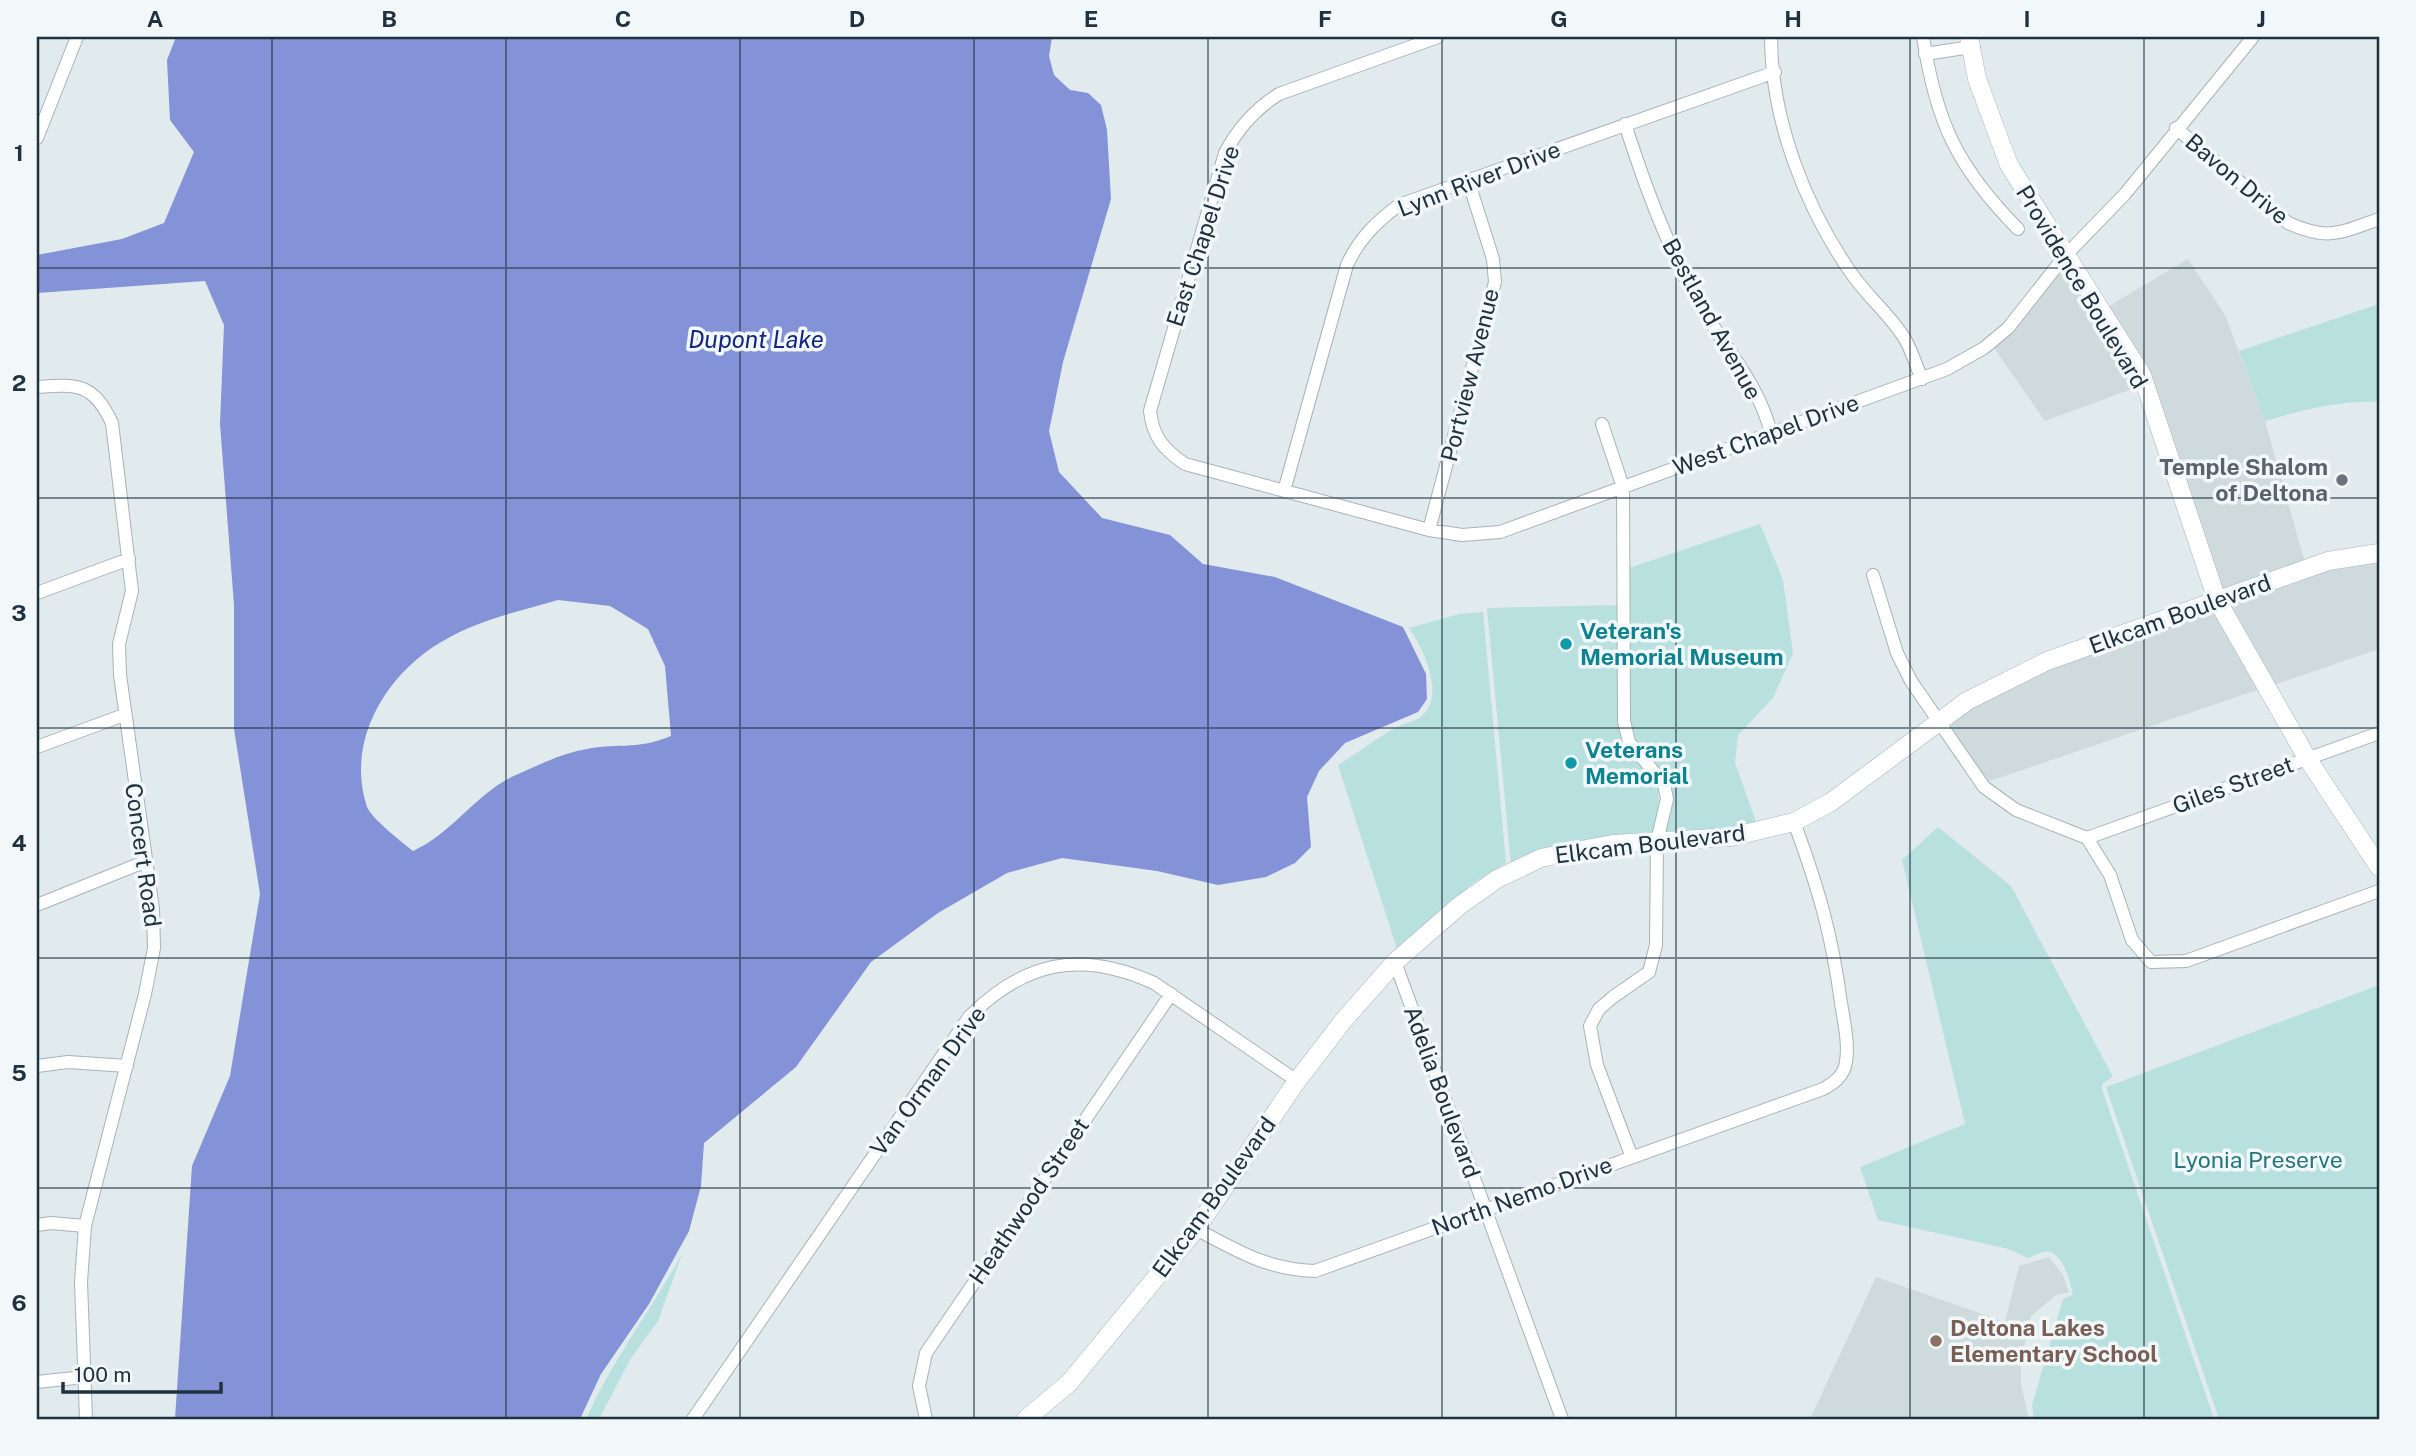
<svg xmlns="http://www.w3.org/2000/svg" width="2416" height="1456" font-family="'Public Sans',sans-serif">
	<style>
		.built { fill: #cfdadd }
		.green { fill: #b8e0de }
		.water { fill: #8492d7; fill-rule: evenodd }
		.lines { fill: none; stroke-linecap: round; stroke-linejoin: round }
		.street-casing { stroke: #a7b3b9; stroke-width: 14 }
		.secondary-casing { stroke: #a4b6c0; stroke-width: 19 }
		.street { stroke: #fff; stroke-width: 12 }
		.secondary { stroke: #fff; stroke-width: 18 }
		.grid { fill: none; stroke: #20323f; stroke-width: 2; stroke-opacity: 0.55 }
		.worship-dot { fill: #6b7280; stroke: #f2f8f9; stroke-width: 2.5 }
		.culture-dot { fill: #0f9aa8; stroke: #f2f8f9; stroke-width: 2.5 }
		.education-dot { fill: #8d6e63; stroke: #f2f8f9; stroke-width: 2.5 }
		.labels { text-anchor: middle; stroke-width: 7; stroke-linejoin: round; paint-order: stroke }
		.street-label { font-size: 23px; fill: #20323f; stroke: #f2f8f9 }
		.worship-label { font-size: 23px; font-weight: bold; fill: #5b616d; stroke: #f2f8f9; text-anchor: end }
		.culture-label { font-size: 23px; font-weight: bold; fill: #0d838f; stroke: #f2f8f9; text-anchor: start }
		.park-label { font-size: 23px; fill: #26757a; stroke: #f2f8f9 }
		.education-label { font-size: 23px; font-weight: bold; fill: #785e54; stroke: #f2f8f9; text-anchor: start }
		.water-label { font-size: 24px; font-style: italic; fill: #142581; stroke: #f2f8f9 }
		.neatline { fill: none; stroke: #20323f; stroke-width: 2.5 }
		.grid-label { font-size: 23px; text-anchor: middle; font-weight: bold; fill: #20323f }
	</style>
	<rect width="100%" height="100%" fill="#e1eaed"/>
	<path class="built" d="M2188,259L2225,315L2265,421L2305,563L2220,593L2147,373L2104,309Z
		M2064,268L2140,386L2045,421L1994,348L2012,333Z
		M2379,559V649L2271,686L2225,604L2330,567Z
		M2215,608L2260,689L1987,782L1949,723L1970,706L2049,666Z
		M2049,1257L2063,1275L2069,1292L2056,1295L2031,1316L2021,1360V1385L2029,1419H1810L1876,1277L2005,1322L2019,1266Z"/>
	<path class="green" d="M2379,304V402C2340,400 2303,410 2265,421L2239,351Z
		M1760,524L1783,580L1793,653L1773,698L1738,735L1735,763L1757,824L1726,830L1665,835C1687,762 1641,776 1630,721L1629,568Z
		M1618,605L1621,733L1657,781L1659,803L1654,831L1643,836L1511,865L1487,608Z
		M1483,612L1506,863L1473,883L1397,949L1338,765C1359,752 1378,737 1399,726C1406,723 1414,722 1420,717C1447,698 1424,649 1409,628L1459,614Z
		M1938,827L2011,886L2113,1077L2103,1083L2102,1089L2214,1419H2034L2032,1405L2063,1299L2073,1295C2071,1283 2064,1258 2051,1252C2046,1250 2033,1256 2028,1258L2009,1249L1878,1220L1860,1167L1965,1124L1902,860Z
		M2379,985V1419H2219L2106,1087Z
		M682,1254L658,1321L631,1358L599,1419H586C612,1361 651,1310 682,1254Z"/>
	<path class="water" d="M176,37H1052L1049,56L1054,75L1070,90L1088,93L1101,105L1107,130L1111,199L1063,362L1049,431L1059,472L1102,518L1170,535L1203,564L1275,577L1403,627L1426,674L1427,699L1418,712L1345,743L1319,771L1307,797L1311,847L1295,863L1266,877L1218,885L1157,871L1062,858L1007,873L938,913L871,962L796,1067L704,1143L701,1186L689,1231L649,1304L601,1374L580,1419H175L192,1166L230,1076L260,894L234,729V605L220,424L224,325L205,281L37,293V255L122,239L164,223L194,152L170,120L167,60ZM558,600L610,606L648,629L665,666L671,736C635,751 615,742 582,750C560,754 537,766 516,775C477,792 452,834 413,851C402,842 372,819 367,807C344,738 390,667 452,636C484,619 523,610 558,600Z"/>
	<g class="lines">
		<defs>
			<path id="street" d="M1438,37L1279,94C1255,109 1238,128 1225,153L1150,411C1153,437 1163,449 1185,464L1429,530L1462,535L1500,532L1947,369L1984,348L2008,328L2064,257L2125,194L2253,37
				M1771,37C1771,120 1806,210 1854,277C1870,299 1891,316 1905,339C1912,351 1916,366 1922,379
				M1923,37C1936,122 1957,167 2018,229
				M1925,54L1971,47
				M1625,124C1645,186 1667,246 1699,303C1723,346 1760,385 1771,434
				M2176,128L2288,223C2328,241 2340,233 2379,219
				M37,138L77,37
				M37,387C78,384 93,383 112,423L132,591L119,644L120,675L153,909L154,948L145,994L85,1226L81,1282L86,1419
				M1602,424L1623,487L1624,721L1629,742L1664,784L1667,799L1657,841L1656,945L1649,972L1613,997L1599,1009L1590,1026L1597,1065L1631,1155
				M1284,491L1347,265C1359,239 1375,223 1399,205L1775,72
				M1429,530L1495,282L1493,259L1468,180
				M1873,575L1897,653L1911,681L1984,787L2016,810L2087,838L2110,875L2132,940L2151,962L2186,961L2379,891
				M37,593L129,559
				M37,747L124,715
				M2087,838L2379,733
				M37,905L144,862
				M1395,962L1562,1419
				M37,1066L68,1062L127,1066
				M37,1225L51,1223L85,1226
				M1196,1229C1238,1251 1265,1269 1315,1271L1823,1089C1834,1083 1844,1076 1846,1062C1849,1043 1844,1022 1841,1003C1832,934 1818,887 1794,822
				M37,1382L84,1377
				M693,1419L969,1017C1025,961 1081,950 1154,983L1297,1081
				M926,1419L919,1386L926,1353L1171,994"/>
			<path id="secondary" d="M1969,37L1977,79L2009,165L2142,375L2217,600L2307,758L2379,867
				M1026,1419L1069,1383L1196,1229L1297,1081L1343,1021L1395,962L1459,906L1497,879L1541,858L1581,850L1613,844L1731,837L1794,822L1831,802L1967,701L2047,661L2328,561L2379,553"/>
		</defs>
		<use href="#street" class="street-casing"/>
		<use href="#secondary" class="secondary-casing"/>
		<use href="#street" class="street"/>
		<use href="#secondary" class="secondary"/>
	</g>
	<path class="grid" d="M272,37V1419M506,37V1419M740,37V1419M974,37V1419M1208,37V1419M1442,37V1419M1676,37V1419M1910,37V1419M2144,37V1419M37,268H2379M37,498H2379M37,728H2379M37,958H2379M37,1188H2379"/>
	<circle class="worship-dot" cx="2342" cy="480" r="7"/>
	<g class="culture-dot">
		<circle cx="1566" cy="644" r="7"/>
		<circle cx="1571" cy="763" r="7"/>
	</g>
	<circle class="education-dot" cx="1936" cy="1341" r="7"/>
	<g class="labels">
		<g class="street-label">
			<text transform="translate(1479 179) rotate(-21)" y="8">Lynn River Drive</text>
			<text transform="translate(2237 179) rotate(40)" y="8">Bavon Drive</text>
			<text transform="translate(1203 236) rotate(-72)" y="8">East Chapel Drive</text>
			<text transform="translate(2082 287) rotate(59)" y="8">Providence Boulevard</text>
			<text transform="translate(1712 319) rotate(61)" y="8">Bestland Avenue</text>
			<text transform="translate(1470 375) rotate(-76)" y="8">Portview Avenue</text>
			<text transform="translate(1766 435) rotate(-20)" y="8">West Chapel Drive</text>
			<text transform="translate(2180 614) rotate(-20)" y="8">Elkcam Boulevard</text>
			<text transform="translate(2233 785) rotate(-20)" y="8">Giles Street</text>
			<text transform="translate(1650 844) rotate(-7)" y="8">Elkcam Boulevard</text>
			<text transform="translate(143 855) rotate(82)" y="8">Concert Road</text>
			<text transform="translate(928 1081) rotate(-54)" y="8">Van Orman Drive</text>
			<text transform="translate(1442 1092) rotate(70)" y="8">Adelia Boulevard</text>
			<text transform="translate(1522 1196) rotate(-20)" y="8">North Nemo Drive</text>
			<text transform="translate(1214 1197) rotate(-54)" y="8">Elkcam Boulevard</text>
			<text transform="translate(1029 1201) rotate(-56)" y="8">Heathwood Street</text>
		</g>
		<g class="worship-label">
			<text x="2328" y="475">Temple Shalom<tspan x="2328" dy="26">of Deltona</tspan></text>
		</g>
		<g class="culture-label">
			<text x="1580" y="639">Veteran's<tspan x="1580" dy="26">Memorial Museum</tspan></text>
			<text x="1585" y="758">Veterans<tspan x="1585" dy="26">Memorial</tspan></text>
		</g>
		<g class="park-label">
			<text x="2258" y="1168">Lyonia Preserve</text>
		</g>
		<g class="education-label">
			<text x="1950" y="1336">Deltona Lakes<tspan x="1950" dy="26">Elementary School</tspan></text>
		</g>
		<g class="water-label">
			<text x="756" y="348">Dupont Lake</text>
		</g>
	</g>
	<rect width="2416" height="1456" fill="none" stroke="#f2f8f9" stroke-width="77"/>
	<path d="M63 1382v10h158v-10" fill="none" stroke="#20323f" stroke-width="3.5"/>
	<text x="74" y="1382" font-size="21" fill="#20323f" stroke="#f2f8f9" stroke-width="5" paint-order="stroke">100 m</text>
	<rect x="38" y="38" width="2340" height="1380" class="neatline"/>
	<g class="grid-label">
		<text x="155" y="27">A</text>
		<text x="389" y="27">B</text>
		<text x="623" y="27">C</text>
		<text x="857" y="27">D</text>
		<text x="1091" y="27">E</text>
		<text x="1325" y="27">F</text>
		<text x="1559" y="27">G</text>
		<text x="1793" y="27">H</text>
		<text x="2027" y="27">I</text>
		<text x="2261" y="27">J</text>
		<text x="19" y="161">1</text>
		<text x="19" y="391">2</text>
		<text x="19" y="621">3</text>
		<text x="19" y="851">4</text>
		<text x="19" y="1081">5</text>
		<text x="19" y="1311">6</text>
	</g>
</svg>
